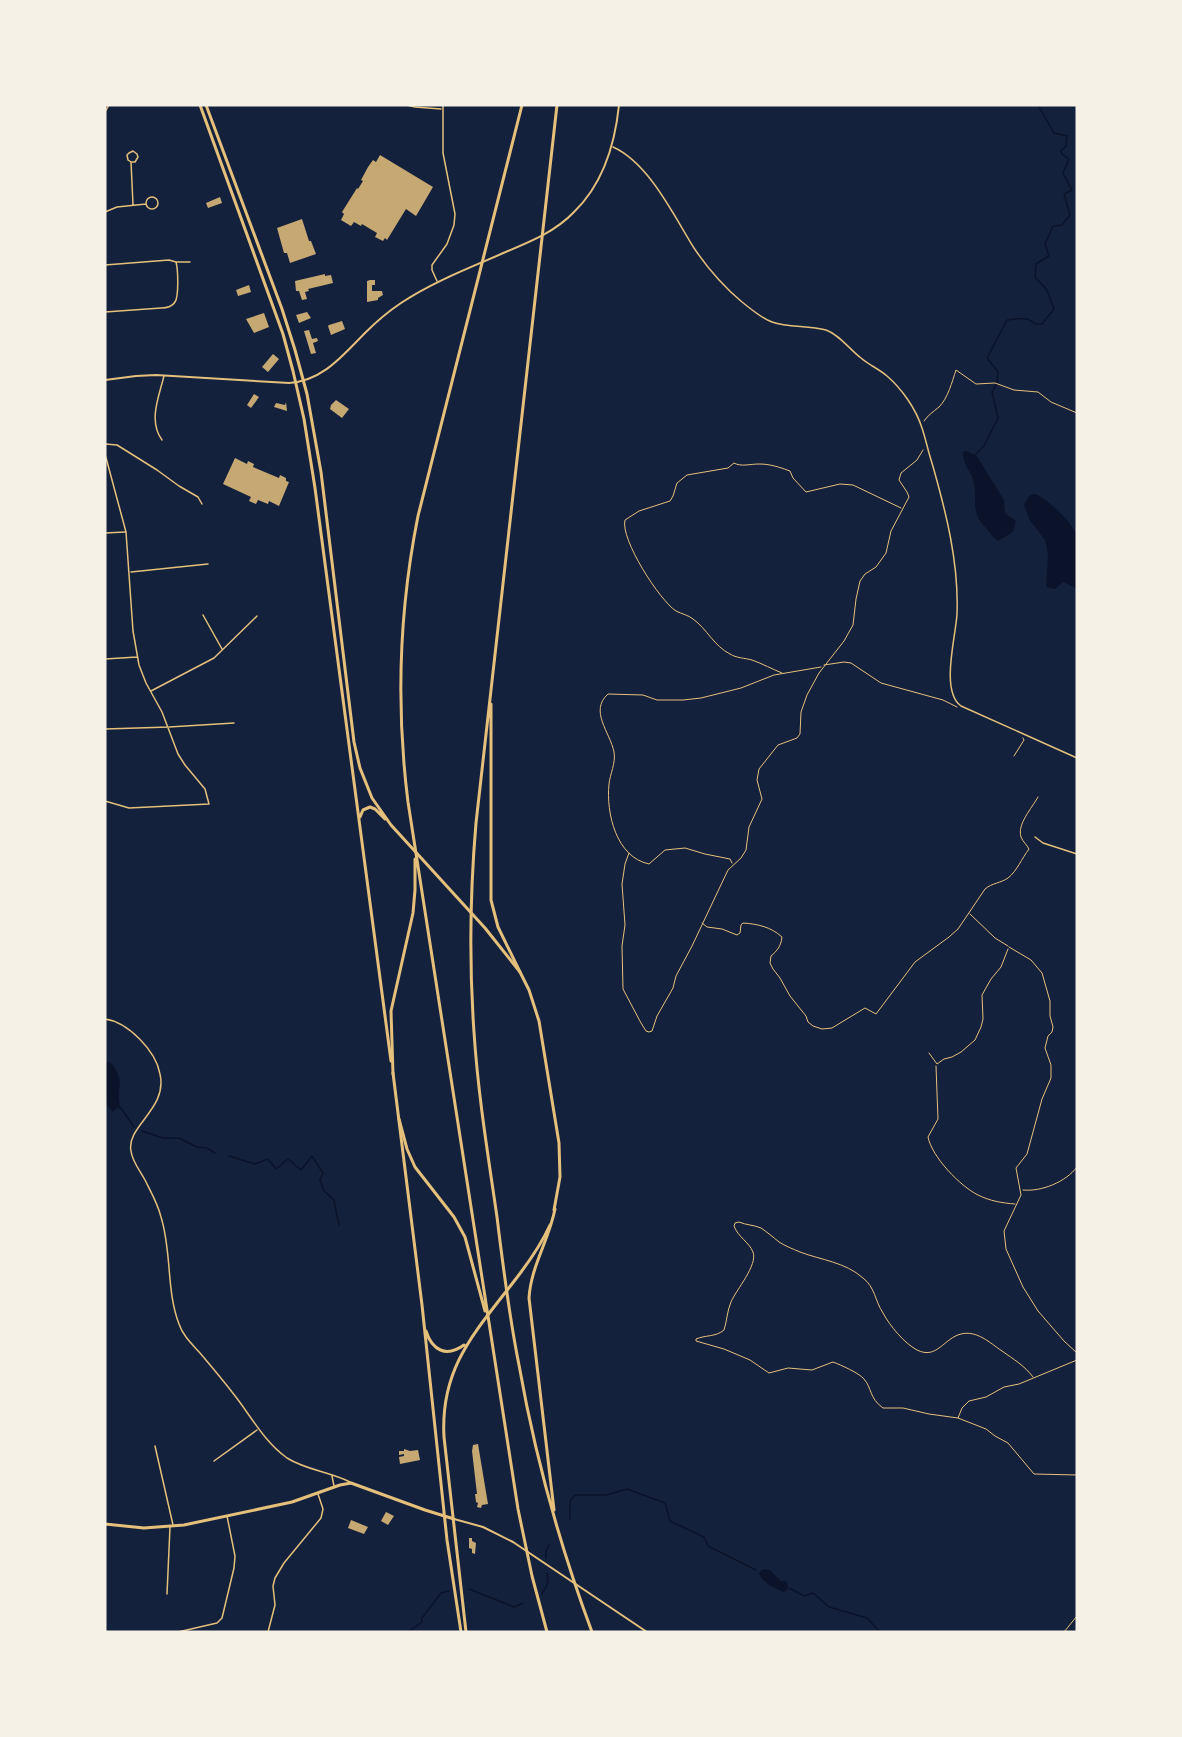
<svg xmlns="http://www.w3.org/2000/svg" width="1182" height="1737" font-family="'Varela Round',sans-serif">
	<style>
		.water { fill: #0b132b }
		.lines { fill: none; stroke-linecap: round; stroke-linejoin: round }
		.stream { stroke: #0b132b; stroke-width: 1.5 }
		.building { fill: #c6a872 }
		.path { stroke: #e5c07b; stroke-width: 1 }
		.minor { stroke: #e5c07b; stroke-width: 1.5 }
		.secondary { stroke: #e5c07b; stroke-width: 2 }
		.primary { stroke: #e5c07b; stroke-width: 3 }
		.motorway { stroke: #e5c07b; stroke-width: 3 }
	</style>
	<rect width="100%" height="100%" fill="#14213d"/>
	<path class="water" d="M966,451L975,455L978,458L1004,500L1005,513L1016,521L1013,532L998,541C992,537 990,532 985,527C971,513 977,500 974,483C972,472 962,464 963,452Z
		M1035,494C1048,499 1073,523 1077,536V589L1063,582L1055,589L1046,587L1048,554L1045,540L1029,519L1024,504L1030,495Z
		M105,1062H110C128,1082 114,1089 121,1109L117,1108L113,1112C100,1103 105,1077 105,1062Z
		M763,1569L770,1570L781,1581H786L788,1585V1589L784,1592C776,1589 761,1582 759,1573Z"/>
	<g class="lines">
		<path class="stream" d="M975,455L984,446L998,418L992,392L997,383L998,372L987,358L1007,320C1016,319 1028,316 1035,324H1042L1054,309L1047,290L1035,277L1036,264L1049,256L1045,244L1053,226L1062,225L1070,215L1064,194L1072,190L1063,173L1069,159L1062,154L1061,151L1066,146L1067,136L1054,133L1038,105
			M121,1108L134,1127
			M142,1131L163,1138H179L197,1147L207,1148L215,1153
			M229,1156L255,1164L268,1159L276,1169L288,1159L301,1170L312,1156L323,1173L320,1180L324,1191L334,1200L339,1225
			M570,1519V1501L575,1495H606L627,1489L665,1503L670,1521L704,1537L708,1546L756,1570
			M546,1558V1551L549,1545
			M789,1588L804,1596L813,1593L829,1607L867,1618L880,1632
			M469,1589L514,1607L523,1603
			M542,1594L548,1583L547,1573
			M408,1632L422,1622V1618L441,1593L449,1591"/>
	</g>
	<path class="building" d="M380,155L433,187L416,216L406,209L387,240L385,238L383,241L375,237L377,233L362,224L361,226L354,222L351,226L341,220L344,214L342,212L357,188L358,189L363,181L361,180L368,167L373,160L376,162Z
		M220,197L222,203L208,208L206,203Z
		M302,219L309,241H311L316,254L290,263L287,253H284L277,228Z
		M325,274V276L331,275L333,283L308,289L309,291L305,292L307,299L302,300L299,291H296L295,281Z
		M370,280H375V285H372V291H382L383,295L378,298V300L367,302V281Z
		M249,285L251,292L238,296L236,290Z
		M307,312L311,318L299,323L296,315Z
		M264,313L269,327L254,333L246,319Z
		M342,321L345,329L331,335L328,326L329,325Z
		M309,330L312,339L317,338L318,341L313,343L316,353L311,354L304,331Z
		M273,354L279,359L268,372L262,367Z
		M254,394L259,397L251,408L247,405Z
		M336,400L349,409L342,418L330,409L331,405Z
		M286,402L287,411L274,407L276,403L285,405Z
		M235,458L247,464L248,461L254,464L253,467L279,478L280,475L286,478V481L289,482L279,506L269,501L268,504L258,500L256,504L249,501L251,497L223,484Z
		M478,1444L488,1504L482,1505L481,1508L477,1507L478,1503L476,1502L475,1494H477L472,1451L473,1445Z
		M404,1449L410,1451L418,1450L420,1460L400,1464L399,1457L404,1456V1454L399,1455V1451H404Z
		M386,1512L394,1516L388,1525L381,1521Z
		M351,1520L368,1527L364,1534L348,1528Z
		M469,1538H472V1541L476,1543L475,1554L472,1553V1549L469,1548Z"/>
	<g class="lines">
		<path class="path" d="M924,421C928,415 933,412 939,407C948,398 952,382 956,370L976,384L995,383L1014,390L1038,392L1051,402L1077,413
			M824,665L844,662L851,663L881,683L943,700L957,707
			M782,673C772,669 763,664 752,660C745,658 736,658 730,654C714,646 707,629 693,619C688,615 682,614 676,611C660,601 620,539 625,520L639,511L670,501L673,496L677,483L687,475L728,468L734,463C741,467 750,464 759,464C770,464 779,467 790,471L793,478L806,492L840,484L853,485L901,508
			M1014,756L1024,740L1023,738
			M629,853L625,864L622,884L625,925L622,946L623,989L641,1023L646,1031L649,1032L652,1031L657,1016L673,988L676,976L692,946L728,870L741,858L746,850L749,827L762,799L757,780L759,769L778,745L797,738L800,734L801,712L807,695L819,673L844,641L853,625L856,599L860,581L865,574L876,567L886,553L891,531L909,497L907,492L899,480L901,473L917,460L923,450
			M732,863L730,859L705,854L685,848L665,850L649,864C616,857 606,813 609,784C610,774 616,763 614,752C610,732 589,711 608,694L643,695L657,700H683L701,698L741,688L774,675L821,667
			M970,914L995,938L1008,946
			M702,923L707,927L722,929L737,935L740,933L741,925L743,923C758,924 771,927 782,937C781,946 777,951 771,956L770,963L773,969L780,978L790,996L806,1016L808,1022L813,1026L822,1029L832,1028L865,1008L876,1014L915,962L949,937L958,929L985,889C992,883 1001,883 1008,878C1017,871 1022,858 1029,849C1027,845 1023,842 1021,837C1017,824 1032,808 1038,797
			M1009,947L1031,960L1042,973L1050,1001V1016L1053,1027L1052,1032L1048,1036L1045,1048L1051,1065V1078L1042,1099L1027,1154L1016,1168L1021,1195L1004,1231L1006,1249L1023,1287L1038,1311L1064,1341L1077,1353
			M929,1053L937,1064L944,1059L952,1057L961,1052L975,1040L981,1027L983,1019L982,995L991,979L1001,967L1008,949
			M936,1066L938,1119L928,1137C932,1157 960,1186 978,1195C990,1201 1002,1203 1015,1204
			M1023,1190C1041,1192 1066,1182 1077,1167
			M1077,1360L1019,1384L1004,1387L986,1397L969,1401L962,1408L958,1418L986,1429L995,1436L1008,1443L1034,1474L1077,1475
			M958,1418L929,1414L903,1408H883C869,1398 872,1388 864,1379C859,1373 841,1365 833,1362L812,1370L788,1368L769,1373L750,1360L724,1349L696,1341V1339C705,1335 716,1337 724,1330C727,1321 727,1311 731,1302C736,1290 758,1265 753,1252C749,1242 738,1237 734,1226L735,1223L739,1222C746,1225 754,1225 761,1228C767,1232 773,1237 779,1242C785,1246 793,1249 800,1252C821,1260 845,1262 863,1278C875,1287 875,1301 883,1313C890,1326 904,1343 917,1350C937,1360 944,1338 961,1334C977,1330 990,1343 1002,1351C1013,1359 1024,1365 1033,1377
			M1064,1632L1077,1616"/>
		<path class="minor" d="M407,105L415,107L441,109
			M105,112L109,105
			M613,147C649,163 674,216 694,248C708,269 723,286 742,302C751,309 761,318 772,322C789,328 808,325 826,330C840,335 849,349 861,358C869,365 879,369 887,376C902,389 916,409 922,428C926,440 928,451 932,463C946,512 959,563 957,614C956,636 940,691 961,706L1077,758
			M131,162L128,160L127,155L129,153L133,151L137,154L138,157L135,162H131L133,205
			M146 203a6 6 0 1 1 12 0a6 6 0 1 1-12 0Z
			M105,212L117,207L146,204
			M105,265L169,260L176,262H190
			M437,281L432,270V265L447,244L454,225L455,214L443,153V105
			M105,312L161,308C166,308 172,307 175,302C179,296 178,269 176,262
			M162,440C148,421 159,396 164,376
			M105,444L117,445L157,470L179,486L198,497L202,504
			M105,454L126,532L133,631L139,665L146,683L162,712L178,754L185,765L205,789L209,804L129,808L105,801
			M105,533L125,532
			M131,572L208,564
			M203,615L222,649
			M105,659L137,657
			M151,691L214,658L257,616
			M105,729L169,727L234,723
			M1035,837L1043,843L1077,854
			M105,1019C128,1022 156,1051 160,1074C168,1109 126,1126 131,1151C132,1161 140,1171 145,1180C151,1192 158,1204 161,1217C172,1252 166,1290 179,1324C183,1336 192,1344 200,1353C211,1366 222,1379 232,1392C250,1414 263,1441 287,1458C306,1470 330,1472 350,1482
			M155,1446L173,1525
			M214,1461L257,1430
			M332,1476L334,1486
			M167,1594L170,1527
			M178,1632L217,1623L222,1618L234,1568L235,1556L227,1516
			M268,1632L275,1605L273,1586L275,1578L284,1563L321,1518L323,1509L318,1494"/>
		<path class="secondary" d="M105,380L136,376L156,375L289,383C323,381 343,355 366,332C377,321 389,311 401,303C434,281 472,267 508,251C532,241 556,231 574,212C603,184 615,144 619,105
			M454,1519L483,1527L513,1542L647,1632"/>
		<path class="primary" d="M200,105L283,334L293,371L304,419L315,488L391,1061
			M206,105L282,309L295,350L307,394L321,472L354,742L360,768L372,798L391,825L485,928L520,972L529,990L539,1021L559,1143L560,1177L554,1210
			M360,817L363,810L370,807L375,809L385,819
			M393,1073L422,1305L447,1540L461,1632
			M426,1331C432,1350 446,1358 464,1345
			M105,1524L144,1528L184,1525L292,1502L340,1485L351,1483L425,1510L454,1519
			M466,1632L444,1437C440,1367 476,1331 515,1280C529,1262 541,1245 550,1225"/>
		<path class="motorway" d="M522,105L418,516C399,611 396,707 408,802L518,1509L532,1576L547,1632
			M557,105L476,823C470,893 469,962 474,1032C478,1094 488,1155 497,1217C503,1266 509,1316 519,1365C535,1456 560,1546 592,1632
			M491,704V900L498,927L520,972
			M393,1074L391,1011L413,913L415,890V859
			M399,1119L407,1149L415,1167L454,1217L465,1237L485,1311
			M554,1510L529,1298C531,1266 549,1240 555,1209"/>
	</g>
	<rect width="1182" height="1737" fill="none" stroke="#f6f1e7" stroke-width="213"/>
</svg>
